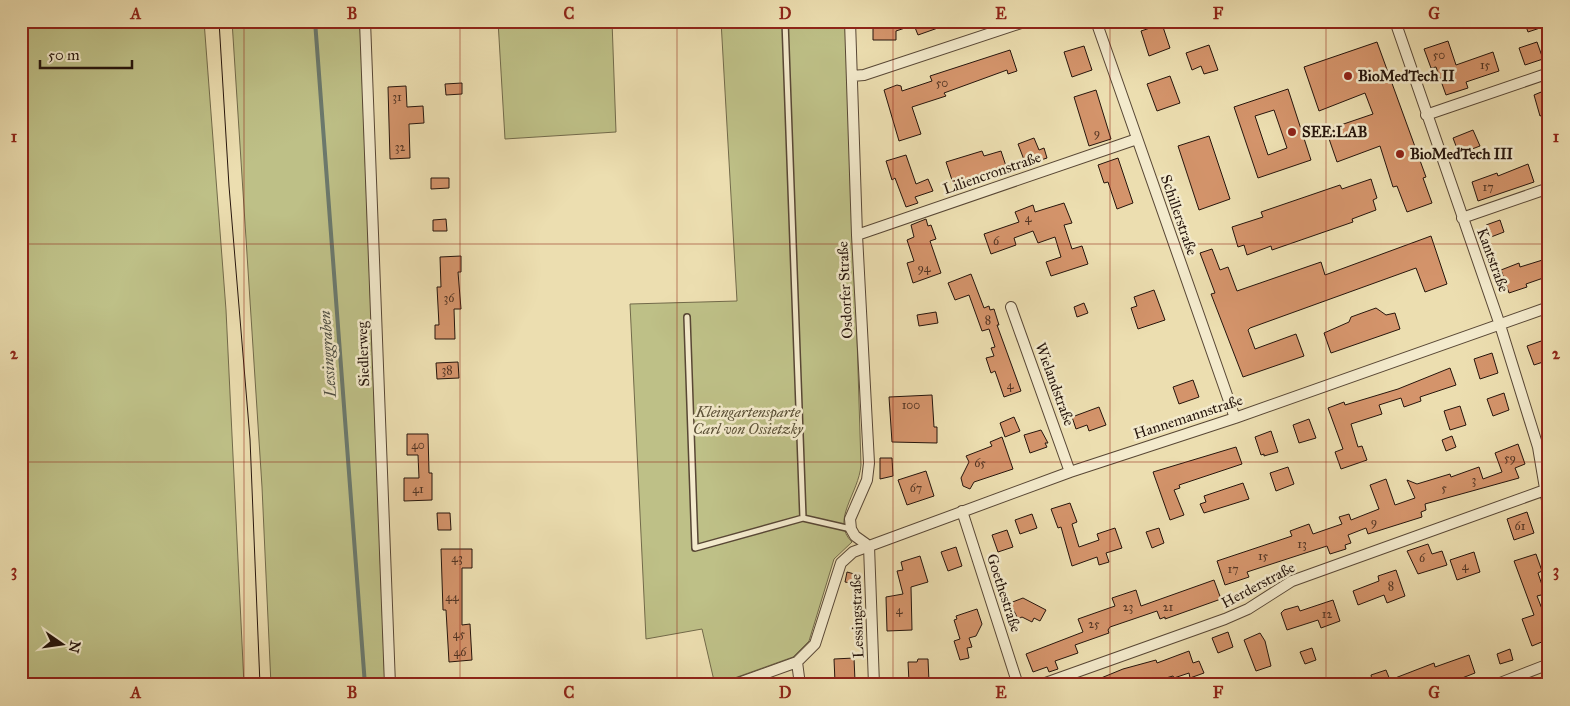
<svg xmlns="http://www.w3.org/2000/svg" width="1570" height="706" font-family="'IM FELL Great Primer',serif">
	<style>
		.green { fill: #bec087; stroke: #726a4a }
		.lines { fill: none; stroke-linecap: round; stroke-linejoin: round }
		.stream { stroke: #6b796d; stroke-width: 4 }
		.building { fill: #d4946b; stroke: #26150c; fill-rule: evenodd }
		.service-casing { stroke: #584735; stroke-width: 8 }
		.minor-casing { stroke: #584735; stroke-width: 12 }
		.service { stroke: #f3eacc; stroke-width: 5 }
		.minor { stroke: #f3eacc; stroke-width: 10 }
		.tram { stroke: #26150c; stroke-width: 1 }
		.grid { fill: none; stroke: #8f2418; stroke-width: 1; stroke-opacity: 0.55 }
		.poi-dot { fill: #8f2418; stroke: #f3eacc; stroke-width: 2 }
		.labels { text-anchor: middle; stroke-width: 5; stroke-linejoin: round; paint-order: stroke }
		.number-label { font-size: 12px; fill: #523524 }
		.poi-label { font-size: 15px; font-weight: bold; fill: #26150c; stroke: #f3eacc; text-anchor: start }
		.street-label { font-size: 15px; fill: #26150c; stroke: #f3eacc }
		.park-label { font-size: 15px; font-style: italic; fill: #5b5137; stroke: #f3eacc }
		.water-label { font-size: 16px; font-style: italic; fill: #4e4f44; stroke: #f3eacc }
		.neatline { fill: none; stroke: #8f2418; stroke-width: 2 }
		.grid-label { font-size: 16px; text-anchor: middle; font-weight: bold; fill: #8f2418 }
	</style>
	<rect width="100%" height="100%" fill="#ecdeb0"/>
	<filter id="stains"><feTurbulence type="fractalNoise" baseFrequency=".004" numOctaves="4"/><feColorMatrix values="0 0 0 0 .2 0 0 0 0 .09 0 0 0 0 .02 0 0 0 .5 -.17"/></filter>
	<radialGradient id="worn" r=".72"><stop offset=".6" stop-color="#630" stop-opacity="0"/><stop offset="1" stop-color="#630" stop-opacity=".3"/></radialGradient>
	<path class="green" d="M21,21H204L226,310L244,685H21Z
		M232,21H360L385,685H271L262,487Z
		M498,21H612L616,132L505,139Z
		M721,21H847L861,465C859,493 830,521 852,542L834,559L809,641L793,657L715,685L702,629L646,639L630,304L737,301Z"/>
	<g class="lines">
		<path class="stream" d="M315,21L365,685"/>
	</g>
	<path class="building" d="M873,21H952V23L918,35L914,25L896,31V40H873Z
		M1524,21H1549V25L1528,32Z
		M1162,24L1170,48L1149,56L1141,31Z
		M1448,41L1456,65L1493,52L1499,71L1466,82L1468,88L1446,95L1436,67L1431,68L1424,49Z
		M1377,42L1426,177L1423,178L1432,203L1407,212L1397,186L1393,187L1380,146L1337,162L1326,130L1373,114L1365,93L1319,111L1304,67Z
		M1537,42L1543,59L1525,65L1519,48Z
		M1209,45L1218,70L1204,74L1201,66L1192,70L1186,53Z
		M1084,46L1092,70L1072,77L1064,52Z
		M1010,50L1017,71L1008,74L1007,70L944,93L946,96L912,107L921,134L899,141L884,90L897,85L901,86L902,91L932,81L930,76Z
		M1170,76L1180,103L1157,111L1147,84Z
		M462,83V94L446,95L445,84Z
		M406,86L407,107L423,106L424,123L409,124L410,158L390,159L388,87Z
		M1288,89L1311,160L1258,178L1234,107ZM1274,110L1287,148L1268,155L1255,116Z
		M1096,90L1111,139L1089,146L1074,97Z
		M1546,90L1549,92V113L1540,116L1534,95Z
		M1473,130L1480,146L1459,154L1453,138Z
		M1209,136L1230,199L1199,210L1178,146Z
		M1034,138L1039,150L1044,148L1047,158L1026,165L1018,144Z
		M982,151L984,156L1001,151L1006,166L974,176L975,179L954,186L946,162Z
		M906,155L916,184L928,179L933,191L915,197L918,203L906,207L895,178L892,180L886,161Z
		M1118,158L1133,203L1117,209L1108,182L1104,183L1098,165Z
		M1528,164L1534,182L1478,201L1472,182L1497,173L1498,176Z
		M431,178H449V188L431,189Z
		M1371,179L1377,198L1373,200L1376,210L1352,219L1353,222L1272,250L1271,246L1247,255L1244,245L1238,247L1232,227L1263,217L1261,212L1340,185L1342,189Z
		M1064,203L1072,223L1064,225L1072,249L1082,246L1088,264L1051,276L1046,262L1061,257L1055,237L1038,243L1033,231L1014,238L1016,245L991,254L984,234L1019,222L1015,212L1033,205L1035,212Z
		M446,219L447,231H433V220Z
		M926,219L928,226L931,225L936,239L930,241L941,273L913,283L907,263L914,261L907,240L914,237L911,225Z
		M1500,220L1504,232L1491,237L1486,225Z
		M1431,236L1447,284L1425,292L1416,268L1250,328L1248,330L1255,349L1296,334L1304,356L1243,377L1211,294L1215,293L1200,253L1212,249L1220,270L1228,267L1237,291L1321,262L1325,275Z
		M461,256V272H458L461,309H454L455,339H435V325H439L437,287H441L440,257Z
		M1549,258V276L1526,284L1527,287L1509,293L1501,270L1519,263L1520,267Z
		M971,274L984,308L989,306L990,310L994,309L999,325H997L1021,391L1004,397L995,371L991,373L986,358L994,356L991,348L995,347L989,329L982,331L969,295L955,300L948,283Z
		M1154,290L1165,320L1138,329L1131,308L1137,306L1134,297Z
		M1084,303L1088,313L1077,317L1074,307Z
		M1376,308L1386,315L1395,313L1400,329L1331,353L1324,333L1349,322L1351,317Z
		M936,312L938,323L919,326L917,315Z
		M1544,340L1545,343L1549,342V360L1534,365L1527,346Z
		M1492,353L1498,373L1480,379L1474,359Z
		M458,362L459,378L437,379L436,363Z
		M1450,368L1456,385L1420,397L1421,401L1404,407L1401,398L1379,405L1382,414L1351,424L1358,447L1362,446L1367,460L1341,469L1335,452L1343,449L1328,408L1344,402L1345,405L1398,389Z
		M1193,380L1199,397L1179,404L1173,387Z
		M1504,393L1509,410L1493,416L1487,399Z
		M932,395L934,427H937V443L892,442L889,397Z
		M1460,406L1466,425L1450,430L1444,411Z
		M1099,407L1106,425L1089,431L1087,425L1076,429L1072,417Z
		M1014,417L1020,431L1005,437L1000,423Z
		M1309,419L1316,438L1299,443L1293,425Z
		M1041,430L1048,443H1045L1047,447L1030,453L1024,435Z
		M1271,431L1278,452L1264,456V454L1261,455L1255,437Z
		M407,434H428L429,473H432V500L404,501V478H419L418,455H407Z
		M1452,436L1456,447L1446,451L1442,440Z
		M1002,437L1013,469L974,482L970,489L963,486L961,478L969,462L966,456L992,446L990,442Z
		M1518,444L1525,464L1515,468L1519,478L1425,504L1426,510L1421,512L1422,517L1368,534L1366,528L1348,535L1351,543L1345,545L1346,549L1330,554L1327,546L1247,572L1249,577L1225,585L1217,561L1292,536L1290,531L1309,524L1313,534L1342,524L1339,517L1349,514L1351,520L1379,509L1370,485L1386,479L1395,505L1415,498L1407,480L1417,484L1450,474L1451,477L1479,467L1483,479L1502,472L1495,453Z
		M1236,447L1242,464L1179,485L1180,488L1174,490L1184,515L1170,520L1153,472Z
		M880,458H892L893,476L880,479Z
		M1288,467L1294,484L1276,491L1270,473Z
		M926,471L934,496L907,505L898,480Z
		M1243,483L1249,499L1204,513L1200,504L1206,502L1204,496Z
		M1070,503L1077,522L1072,524L1079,547L1099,540L1097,534L1115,528L1122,548L1106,553L1109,562L1099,565L1097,557L1072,566L1061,527L1058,528L1051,509Z
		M1527,512L1534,533L1514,540L1507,519Z
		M437,513H450L451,530H438Z
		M1032,514L1037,528L1020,534L1015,520Z
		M1159,528L1164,543L1152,548L1146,532Z
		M1007,530L1013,547L998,552L992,535Z
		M1428,544L1432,554L1442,551L1447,565L1418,574L1407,551Z
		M956,547L962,566L948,571L941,552Z
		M441,549H472V568H462V625L470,624L472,660L449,662L446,610H443Z
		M1474,552L1480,572L1457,580L1450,560Z
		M1536,554L1542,571L1538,573L1545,594L1537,596L1549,627V639L1532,646L1522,619L1534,615L1514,561Z
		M920,556L928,582L911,587L912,630L887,631L886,597L903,594L897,571L903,570L901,562Z
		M1396,570L1405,596L1387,603L1384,595L1358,605L1353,591L1379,581L1378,576Z
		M847,572L858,575L856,584L845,582Z
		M1214,580L1221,599L1165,619V617L1160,619L1157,611L1110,627L1108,630L1109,633L1075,645L1078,653L1055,661L1058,669L1049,672L1047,667L1033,672L1026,654L1083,632L1078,619L1115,606L1112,598L1136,590L1141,606Z
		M1023,598L1046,610L1040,621L1034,618L1032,622L1022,617L1018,619L1010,603Z
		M1333,600L1340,621L1321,628L1318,620L1287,630L1281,613L1284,610L1298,606L1300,611Z
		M977,609L982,624L976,636L969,638L972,647L967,648L969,658L960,660L954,641L960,639L954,620L957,619L956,616Z
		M1228,632L1233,647L1218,653L1212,638Z
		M1260,633L1265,641L1271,666L1256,671L1244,640Z
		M1312,648L1316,660L1305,664L1300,652Z
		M1510,649L1513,660L1500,664L1497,654Z
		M1189,651L1193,663L1199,661L1204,673L1190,678L1189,673L1174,678L1173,676L1141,685H1084L1123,669L1156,660L1157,663Z
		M1469,655L1475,673L1444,685H1373L1371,675L1386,670L1390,680L1434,663L1435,667Z
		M854,658L855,681L835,682L834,659Z
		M918,659H928L929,682H909L908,662H917Z"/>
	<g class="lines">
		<defs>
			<path id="service" d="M785,21L803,518L851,529
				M687,317L695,548L803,518"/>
			<path id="minor" d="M365,21L390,685
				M850,21L857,235L869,463L867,480L850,519L851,529L855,536L869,546
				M1096,21L1235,418
				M1395,21L1500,325L1538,447L1549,512
				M852,76L864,75L1027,21
				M1426,115L1549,73
				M1462,218L1549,188
				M857,235L1137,139
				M1011,307L1070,472
				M1538,447L1549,443
				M962,511L1018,685
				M869,546L874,685
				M797,662L800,685
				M733,685L797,662L815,644L841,563L853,552L1070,472L1235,418L1549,307
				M1040,685L1225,619L1248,609L1292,581L1545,490
				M1495,685L1549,664"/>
		</defs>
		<use href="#service" class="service-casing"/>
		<use href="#minor" class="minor-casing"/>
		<use href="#service" class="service"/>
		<use href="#minor" class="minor"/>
		<path class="tram" d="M219,21L229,186L250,439L260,685"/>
	</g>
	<path class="grid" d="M244,21V685M460,21V685M677,21V685M893,21V685M1110,21V685M1326,21V685M21,244H1549M21,462H1549"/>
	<g class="poi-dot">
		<circle cx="1348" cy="76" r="5"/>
		<circle cx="1292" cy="132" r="5"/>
		<circle cx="1400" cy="154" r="5"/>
	</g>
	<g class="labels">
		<g class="number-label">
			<text x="1439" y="59">50</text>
			<text x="1485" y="69">15</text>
			<text x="942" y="87">50</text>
			<text x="397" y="101">31</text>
			<text x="1097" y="137">9</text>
			<text x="400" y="151">32</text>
			<text x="1488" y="191">17</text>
			<text x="1028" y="222">4</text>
			<text x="996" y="245">6</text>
			<text x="924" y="272">94</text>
			<text x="449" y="302">36</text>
			<text x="988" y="324">8</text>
			<text x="447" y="374">38</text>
			<text x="1010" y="389">4</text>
			<text x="911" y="409">100</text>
			<text x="418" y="449">40</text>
			<text x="1510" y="462">59</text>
			<text x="980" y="467">65</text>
			<text x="1474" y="484">3</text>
			<text x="916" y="492">67</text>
			<text x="1444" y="492">5</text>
			<text x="418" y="493">41</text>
			<text x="1374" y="526">9</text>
			<text x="1520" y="530">61</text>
			<text x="1302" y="548">13</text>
			<text x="1263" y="560">15</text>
			<text x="457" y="562">43</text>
			<text x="1422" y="562">6</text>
			<text x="1465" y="570">4</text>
			<text x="1233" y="573">17</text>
			<text x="1391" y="590">8</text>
			<text x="452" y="601">44</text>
			<text x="1128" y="611">23</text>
			<text x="1168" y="611">21</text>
			<text x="899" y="614">4</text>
			<text x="1327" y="618">12</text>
			<text x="1094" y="628">25</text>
			<text x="459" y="638">45</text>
			<text x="460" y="656">46</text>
		</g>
		<g class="poi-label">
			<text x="1358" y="81">BioMedTech II</text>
			<text x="1302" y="137">SEE:LAB</text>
			<text x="1410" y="159">BioMedTech III</text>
		</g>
		<g class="street-label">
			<text transform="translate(992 173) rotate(-19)" y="5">Liliencronstraße</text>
			<text transform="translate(1179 215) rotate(71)" y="5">Schillerstraße</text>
			<text transform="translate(1493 260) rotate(70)" y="5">Kantstraße</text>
			<text transform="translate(845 290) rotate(-93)" y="5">Osdorfer Straße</text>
			<text transform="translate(363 354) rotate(-92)" y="5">Siedlerweg</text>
			<text transform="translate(1055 384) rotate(70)" y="5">Wielandstraße</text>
			<text transform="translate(1188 417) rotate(-18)" y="5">Hannemannstraße</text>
			<text transform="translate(1258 585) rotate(-28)" y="5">Herderstraße</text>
			<text transform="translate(1004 593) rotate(72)" y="5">Goethestraße</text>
			<text transform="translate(857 616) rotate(-92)" y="5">Lessingstraße</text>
		</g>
		<g class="park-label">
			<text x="748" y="417">Kleingartensparte<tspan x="748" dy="17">Carl von Ossietzky</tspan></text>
		</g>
		<g class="water-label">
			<text transform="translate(327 354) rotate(-94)" y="6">Lessinggraben</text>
		</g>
	</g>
	<rect width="1570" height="706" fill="none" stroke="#ecdeb0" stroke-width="55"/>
	<g transform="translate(62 644) rotate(103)" stroke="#f3eacc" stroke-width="4" paint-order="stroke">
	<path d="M0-4L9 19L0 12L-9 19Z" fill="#26150c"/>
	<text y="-8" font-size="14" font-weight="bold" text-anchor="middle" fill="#26150c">N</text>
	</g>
	<path d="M40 60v8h92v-8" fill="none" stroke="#26150c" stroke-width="2.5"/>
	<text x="48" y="60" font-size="15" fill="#26150c" stroke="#f3eacc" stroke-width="4" paint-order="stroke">50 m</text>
	<rect x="28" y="28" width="1514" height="650" class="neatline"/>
	<g class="grid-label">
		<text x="136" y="19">A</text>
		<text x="352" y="19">B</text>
		<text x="569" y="19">C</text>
		<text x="785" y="19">D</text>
		<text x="1001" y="19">E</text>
		<text x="1218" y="19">F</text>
		<text x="1434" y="19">G</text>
		<text x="14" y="142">1</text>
		<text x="1556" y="142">1</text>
		<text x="14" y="359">2</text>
		<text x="1556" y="359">2</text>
		<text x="14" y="576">3</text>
		<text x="1556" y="576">3</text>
		<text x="136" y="698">A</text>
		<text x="352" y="698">B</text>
		<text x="569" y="698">C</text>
		<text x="785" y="698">D</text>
		<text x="1001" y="698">E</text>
		<text x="1218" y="698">F</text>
		<text x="1434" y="698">G</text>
	</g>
	<rect width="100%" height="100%" filter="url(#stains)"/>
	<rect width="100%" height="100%" fill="url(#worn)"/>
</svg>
